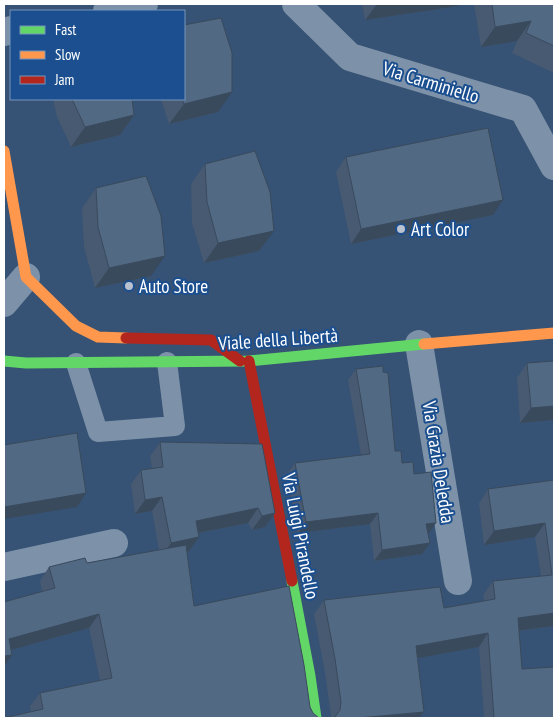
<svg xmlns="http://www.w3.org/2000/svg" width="558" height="722" font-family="'PT Sans Narrow',sans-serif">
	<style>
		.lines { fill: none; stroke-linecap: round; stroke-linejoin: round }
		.lane { stroke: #7d92a8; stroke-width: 20 }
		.street { stroke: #7d92a8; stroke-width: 28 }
		.fast { stroke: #63d668; stroke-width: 11 }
		.slow { stroke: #ff974d; stroke-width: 11 }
		.jam { stroke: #b3261e; stroke-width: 11 }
		.wall { fill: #475a72 }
		.shaded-wall { fill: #394a5c }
		.building { fill: #526984; stroke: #394a5c }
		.poi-dot { fill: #b9c2ce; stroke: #1b4f8f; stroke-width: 2 }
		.labels { text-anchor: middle; stroke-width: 4; stroke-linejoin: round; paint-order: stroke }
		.street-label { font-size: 19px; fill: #fff; stroke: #1b4f8f }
		.poi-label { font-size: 19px; fill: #fff; stroke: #1b4f8f; text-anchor: start }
	</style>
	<rect width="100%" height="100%" fill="#365274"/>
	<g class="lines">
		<path class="lane" d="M76,363L98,432L175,426L167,362"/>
		<path class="street" d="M296,4L350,57L523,109L554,166
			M107,11L144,4
			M4,32L11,30
			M4,303L26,277
			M419,344L458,581
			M4,567L114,543"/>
		<path class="fast" d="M4,361L26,363L249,361L424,344
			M292,581L310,676L316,718"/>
		<path class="slow" d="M4,151L26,277L76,326L98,337L126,338
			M424,344L554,333"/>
		<path class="jam" d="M126,338L211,340L240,361
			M249,361L292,581"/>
	</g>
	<path class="wall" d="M362,4H460L458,6L365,20Z
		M474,4H554V73L512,53L517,41L481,47Z
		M53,99H132L134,115L120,135L71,147L57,117Z
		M161,99H184L218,112L169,124Z
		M346,157L493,215L351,244L336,172Z
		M205,164L259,251L204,263L192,223L191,184Z
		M96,188L151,276L95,288L84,247L82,208Z
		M554,361V420L520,423L517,378L527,363Z
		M356,369L383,372L395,451L402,463L414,474L428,534L430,543L422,554L374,561L370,524L298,533L287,475L295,463L361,455L348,380Z
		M160,442L275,513L265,527L252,530L248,523L199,533V537L189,551H187L194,606L304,665L31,712L30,706L40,693L100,680L89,628L11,650L12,655L4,667V602L42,591L40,581L49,567L87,563L159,550L152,511L135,514L131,484L141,470L152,469L150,456Z
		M554,480V626L519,631L522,669L554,718H484L479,647L418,658L419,718H331V716L325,673L314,614L324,600L444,608L484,601L483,595L493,581L541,576L535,537L484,545L479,503L488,489Z"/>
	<path class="shaded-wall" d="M377,4H460L458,6L365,20Z
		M531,21L517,41L481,47L495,27Z
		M232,92L218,112L169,124L184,104Z
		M134,115L120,135L71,147L85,127Z
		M503,200L493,215L351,244L361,229Z
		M274,231L259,251L204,263L218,243Z
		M165,256L151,276L95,288L109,268Z
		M554,406V420L520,423L531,408Z
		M86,493L77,507L4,519V507Z
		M162,497L152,511L135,514L145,500Z
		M258,508L248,523L187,535L196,521Z
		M275,513L265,527L252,530L262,516Z
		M378,513L370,524L298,533L306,522Z
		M436,523L428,534L426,524Z
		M545,523L535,537L484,545L494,531Z
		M199,537L189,551L161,557L171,543Z
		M430,543L422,554L374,561L382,550Z
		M554,613V626L508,632L518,618Z
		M99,614L89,628L4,652L9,639Z
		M488,633L479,647L407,660L416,646Z
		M12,655L4,667V656Z
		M424,712L419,718H358Z"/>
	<path class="building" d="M492,4H554V46L526,33L531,21L495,27Z
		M221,18L232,53V92L184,104L182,99H184V25Z
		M72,99H132L134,115L85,127Z
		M488,128L503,200L361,229L346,157Z
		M255,151L270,192L274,231L218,243L207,202L205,164Z
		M146,176L161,216L165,256L109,268L98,227L96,188Z
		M554,361V406L531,408L527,363Z
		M383,366V372L388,373L395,451H401L402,463L413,462L414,474L431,472L436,523L426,524L430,543L382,550L378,513L306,522L295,463L370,454L356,369Z
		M77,433L86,493L4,507V445Z
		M160,442L262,444L275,513L262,516L258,508L196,521L199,537L171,543L162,497L145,500L141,470L163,467Z
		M554,480V613L518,618L522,669L554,667V718H494L488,633L416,646L424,712L358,718H331L335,717L340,710L341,702L335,659L324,600L440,587L444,608L495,599L493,581L552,575L545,523L494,531L488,489Z
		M186,545L194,606L289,586L304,665L310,707L313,713L319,718H4L43,709L40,693L112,678L99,614L9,639L12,655L4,656V602L55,588L49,567L85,558L87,563Z"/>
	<g class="poi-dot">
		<circle cx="401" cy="229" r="5"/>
		<circle cx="129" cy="286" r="5"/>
	</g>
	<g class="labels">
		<g class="street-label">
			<text transform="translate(431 82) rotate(17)" y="7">Via Carminiello</text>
			<text transform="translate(278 339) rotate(-4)" y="7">Viale della Libertà</text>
			<text transform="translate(439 462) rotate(81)" y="7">Via Grazia Deledda</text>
			<text transform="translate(301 536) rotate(79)" y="7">Via Luigi Pirandello</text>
		</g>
		<g class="poi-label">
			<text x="411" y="236">Art Color</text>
			<text x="139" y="293">Auto Store</text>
		</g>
	</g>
	<rect width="558" height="722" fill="none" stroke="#ffffff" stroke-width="10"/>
	<rect x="10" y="10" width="175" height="90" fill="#1b4f8f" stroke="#7695bc"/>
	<rect x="20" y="26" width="25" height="8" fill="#63d668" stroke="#7695bc"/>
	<text x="55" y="35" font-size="15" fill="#ffffff">Fast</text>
	<rect x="20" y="51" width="25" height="8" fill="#ff974d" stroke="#7695bc"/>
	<text x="55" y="60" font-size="15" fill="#ffffff">Slow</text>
	<rect x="20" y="76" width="25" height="8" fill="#b3261e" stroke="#7695bc"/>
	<text x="55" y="85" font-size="15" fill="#ffffff">Jam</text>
</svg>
